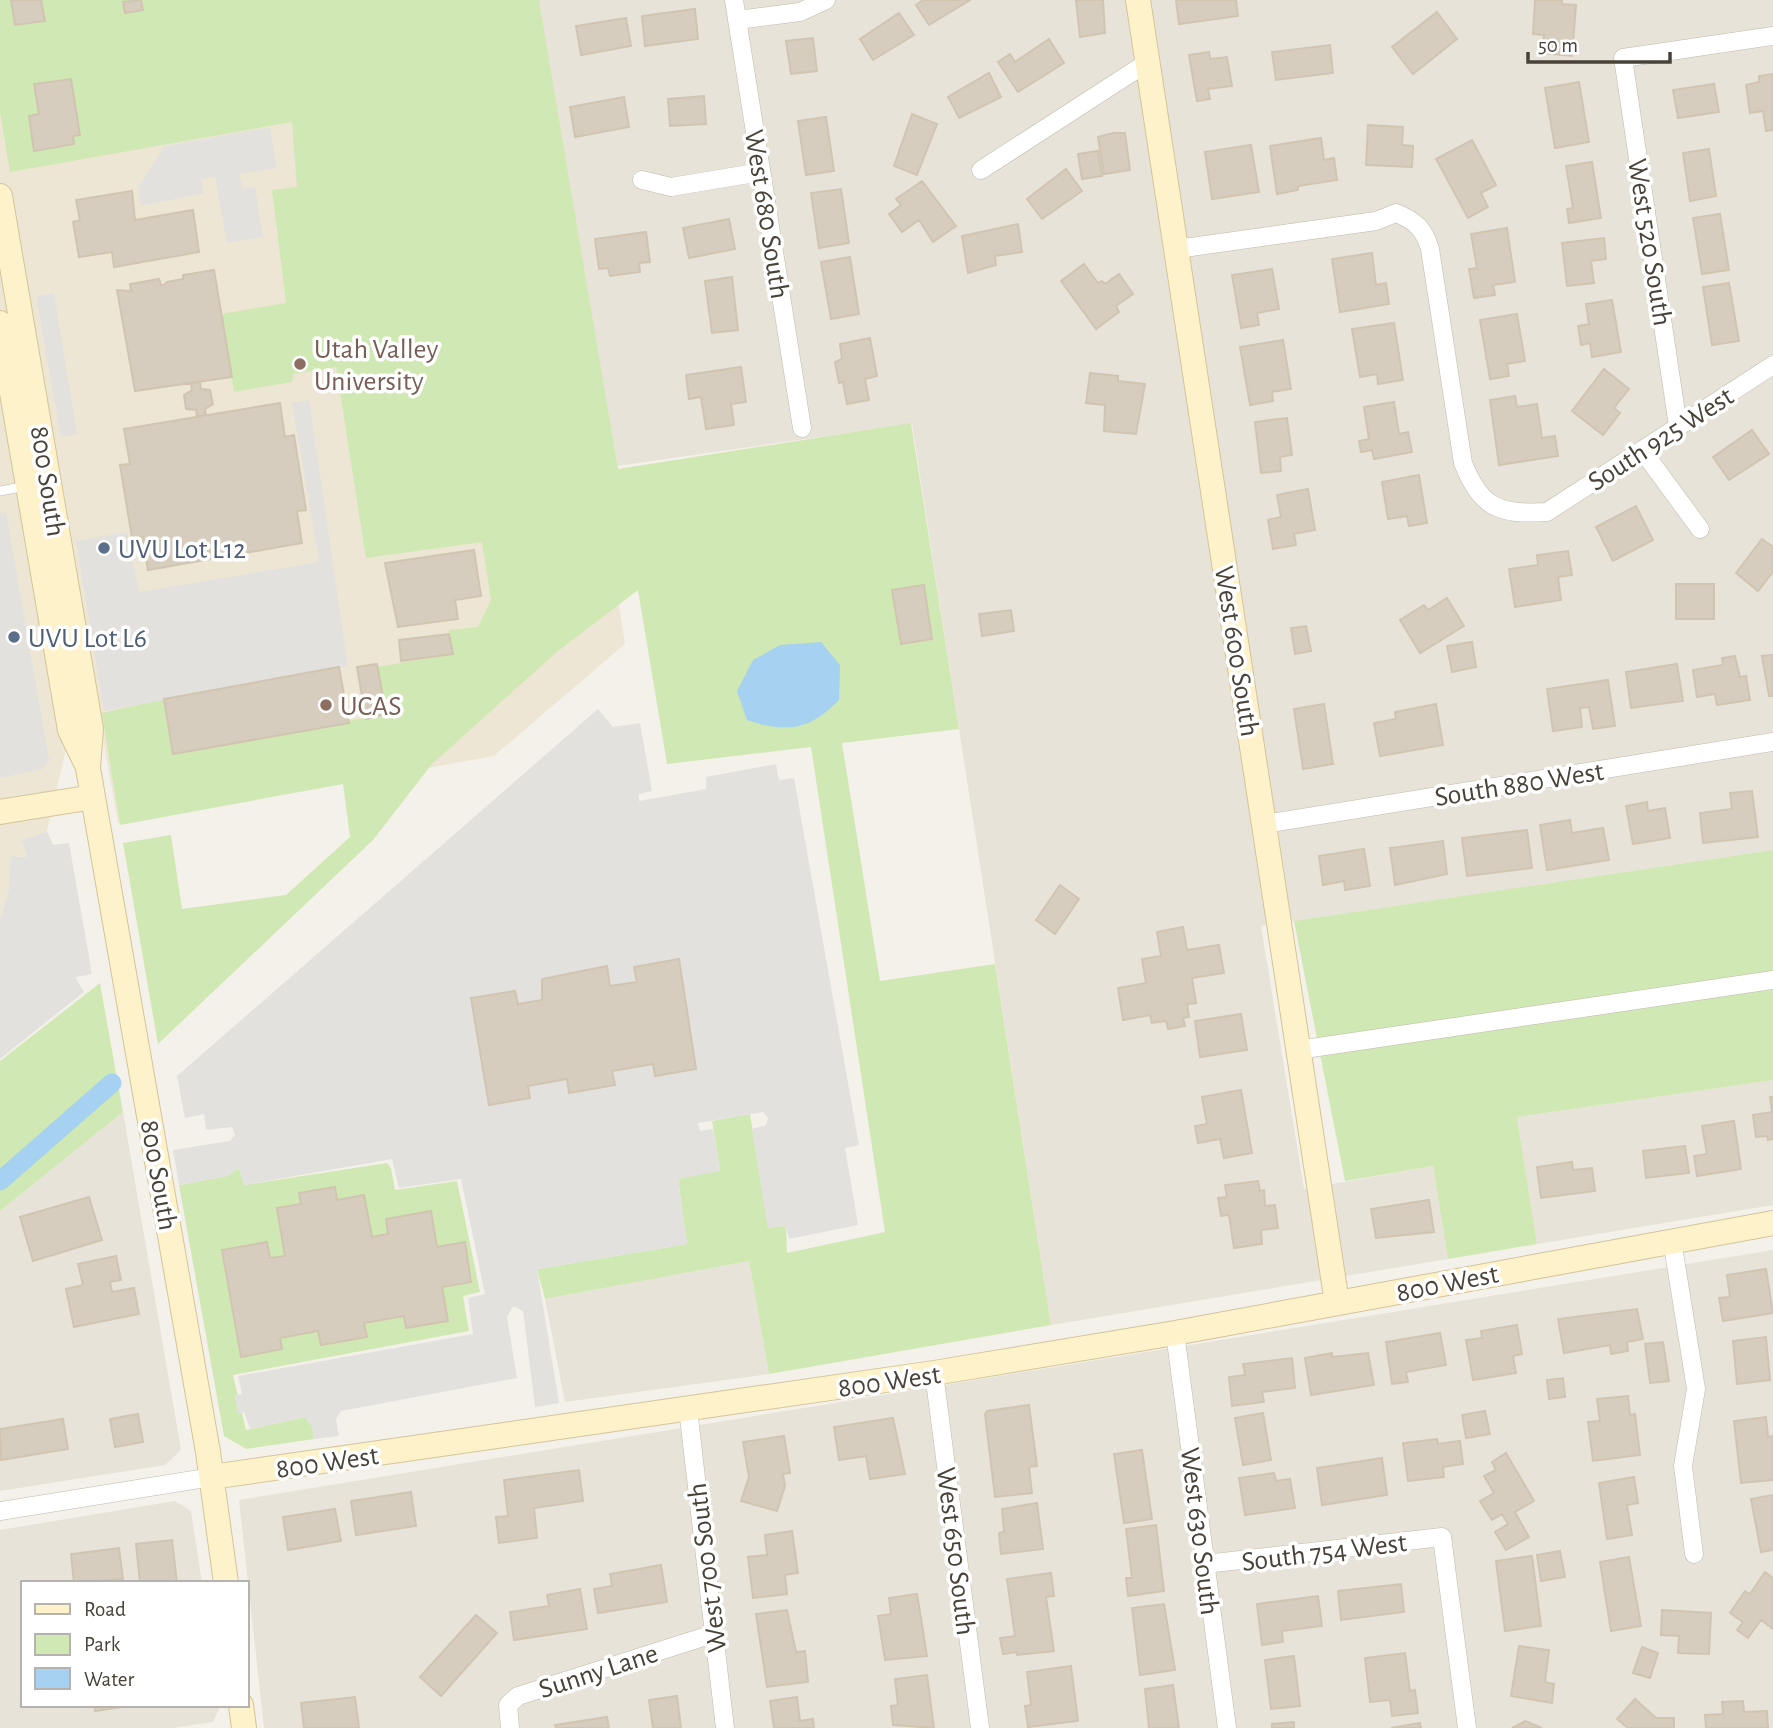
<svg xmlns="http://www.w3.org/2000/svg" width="1773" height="1728" font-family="'Alegreya Sans',sans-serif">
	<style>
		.residential { fill: #e8e3d8 }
		.education { fill: #ede6d4 }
		.green { fill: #d0e8b3 }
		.parking { fill: #e3e1de }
		.water { fill: #a7d1f0 }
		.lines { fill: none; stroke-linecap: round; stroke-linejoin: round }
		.canal { stroke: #a7d1f0; stroke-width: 19 }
		.building { fill: #d6cdbf; stroke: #d1c5b2; stroke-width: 2 }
		.lane-casing { stroke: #c0b9ac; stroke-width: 10 }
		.street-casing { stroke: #c0b9ac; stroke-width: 19 }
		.secondary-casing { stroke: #d3c59a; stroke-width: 26 }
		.lane { stroke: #fff; stroke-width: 9 }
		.street { stroke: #fff; stroke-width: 18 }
		.secondary { stroke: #fef2ca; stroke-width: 24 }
		.education-dot { fill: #8d6e63; stroke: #fff; stroke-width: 2.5 }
		.service-dot { fill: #5c6f8a; stroke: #fff; stroke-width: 2.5 }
		.labels { text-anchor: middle; stroke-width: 7; stroke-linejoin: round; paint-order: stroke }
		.street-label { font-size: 28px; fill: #484238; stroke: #fff }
		.education-label { font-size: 28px; fill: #785e54; stroke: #fff; text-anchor: start }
		.service-label { font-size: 28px; fill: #4e5e75; stroke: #fff; text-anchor: start }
	</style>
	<rect width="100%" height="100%" fill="#f4f1ea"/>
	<path class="residential" d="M539,0H1773V850L1261,926L1304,1189L1433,1166L1448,1259L1051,1325L912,424L617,466Z
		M1773,1080V1205L1537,1244L1517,1117Z
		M123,1112L181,1450L165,1465L0,1491V1211Z
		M1773,1250V1728H264L239,1500Z
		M749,1261L769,1374L565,1402L545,1299Z
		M175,1501L191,1511L202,1583H23V1705H221L213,1722L173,1728H0V1530Z"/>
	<path class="education" d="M0,0H539L617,466L603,500L625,644L494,756L118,823L88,655L47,831L22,840L27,857L11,856L8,894L0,920Z"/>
	<path class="green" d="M0,0H539L618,469L911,423L959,729L842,743L880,981L995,964L1051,1325L769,1374L749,1261L545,1299L537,1269L687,1244L678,1179L720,1170L712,1121L750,1114L768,1227L786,1226L787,1253L885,1232L811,747L667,764L638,590L558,651L432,764L373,840L158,1044L123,843L171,835L182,909L286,895L350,837L343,784L120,825L102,713L164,699L173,754L385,714L377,667L453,654L449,630L478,627L491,600L482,542L366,558L336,367L293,374L292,382L234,392L221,314L286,303L272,190L297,187L292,122L10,172L0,112Z
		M1773,850V1080L1517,1117L1537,1244L1448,1259L1433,1166L1345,1181L1294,921Z
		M100,983L123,1112L0,1211V1061Z
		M387,1163L391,1168L395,1190L457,1181L480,1292L463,1296L469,1331L233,1375L246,1430L305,1417L312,1426L314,1439L246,1449L224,1436L179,1185L227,1176L239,1168L244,1185Z"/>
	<path class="parking" d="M270,127L277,168L239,174L243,189L255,187L263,237L227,243L215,177L201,179L204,193L141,206L138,187L165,146Z
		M54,293L77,434L61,437L36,296Z
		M309,400L348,666L104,711L76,541L127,532L139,592L319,562L292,403Z
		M6,512L49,760L42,769L0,778V513Z
		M598,709L613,727L640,723L652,791L639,794V801L706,789V777L776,764L779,780L794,778L859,1145L845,1148L858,1225L789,1239L786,1226L768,1228L752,1129L766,1125L768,1118L763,1112L698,1123L700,1131L713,1129L720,1171L678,1179L687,1244L537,1269L559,1403L535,1407L523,1311L513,1306L507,1317L517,1378L341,1411L336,1419L339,1436L314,1439L312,1426L305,1417L250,1429L244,1412L238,1414L235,1395L242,1394L238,1376L473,1334L468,1298L485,1294L461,1179L399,1188L392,1159L244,1185L239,1168L227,1176L179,1185L173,1150L229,1141L235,1135L232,1127L206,1130L204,1114L185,1118L177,1076Z
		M47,831L53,845L69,843L92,974L75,977L84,992L0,1059V920L8,894L11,856L27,857L22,840Z"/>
	<path class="water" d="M821,642L840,665L839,700C809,731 786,733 747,720L737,691L753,660L780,645Z"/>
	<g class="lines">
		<path class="canal" d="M0,1181L112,1083"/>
	</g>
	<path class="building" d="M11,0H41L45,21L15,25Z
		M141,0L143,10L125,13L123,2Z
		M923,0H970L929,25L916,5Z
		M1076,0H1103L1105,33L1080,37Z
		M1176,0H1236L1238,16L1179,24Z
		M1535,0H1562V4L1576,5L1572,56L1542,53L1544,35L1533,34Z
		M695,9L698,39L645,46L642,16Z
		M1437,12L1457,39L1413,74L1392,47Z
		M899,13L914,35L873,60L860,39Z
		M626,18L631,46L581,55L576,26Z
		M813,38L817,71L791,74L786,41Z
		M1049,39L1064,63L1018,92L998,62L1010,54L1015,62Z
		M1330,45L1333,73L1276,80L1272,52Z
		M1209,52L1210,59L1227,57L1232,86L1208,89L1210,99L1197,101L1189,55Z
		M989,73L1001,97L959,118L948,97Z
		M1773,74V130L1766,131L1763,111L1750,113L1746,85L1759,82V76Z
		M71,79L80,135L73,136L74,144L34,151L29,116L39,114L34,84Z
		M1579,82L1589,142L1555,148L1545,88Z
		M1714,84L1719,112L1678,118L1673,90Z
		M704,96L706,124L670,126L668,99Z
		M624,97L629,127L575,137L570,107Z
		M912,114L937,124L917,175L894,166Z
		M826,117L834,171L806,175L798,121Z
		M1368,125L1403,127L1402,145L1413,146L1412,167L1366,165Z
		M1113,133H1125L1130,170L1104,174L1098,137Z
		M1321,138L1324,160L1334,158L1337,180L1298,186V190L1277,194L1270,146Z
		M1472,140L1496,185L1481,193L1488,207L1468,218L1436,159Z
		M1251,145L1259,192L1212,199L1205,152Z
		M1709,149L1716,196L1690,201L1683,153Z
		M1098,151L1102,176L1082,179L1078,154Z
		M1592,162L1601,218L1569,223L1567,209L1573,208L1566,166Z
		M1066,169L1082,191L1042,219L1027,199Z
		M922,181L956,226L933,242L919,220L902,232L889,214L901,205L896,199Z
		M841,189L849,243L819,248L811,193Z
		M132,191L135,220L193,210L199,252L114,267L112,252L79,257L73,222L80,220L76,200Z
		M1720,214L1729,270L1702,274L1693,218Z
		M729,219L735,249L689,258L683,228Z
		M1018,224L1022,252L995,256L996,265L968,273L962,236Z
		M1507,228L1515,282L1493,285L1495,295L1474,298L1469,269L1477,268L1471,234Z
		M646,232L650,262L639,263L640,272L610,276L608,268L599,269L595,239Z
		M1604,238L1606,259L1591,261L1594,283L1567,286L1562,243Z
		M1372,253L1376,285L1386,283L1389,304L1340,312L1332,259Z
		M850,257L859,314L831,319L821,262Z
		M1084,264L1098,283L1102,281L1105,284L1119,274L1133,294L1116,306L1119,312L1096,329L1061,281Z
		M1272,269L1279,309L1257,313L1259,325L1241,328L1232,275Z
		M214,270L232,377L135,391L117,290L131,291L130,284L159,279L161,285H164L167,282L183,279V275Z
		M732,277L738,330L712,333L705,281Z
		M1729,283L1739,341L1712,345L1703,287Z
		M1612,300L1621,352L1592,357L1590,343L1581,345L1578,326L1589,324L1586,304Z
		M1517,314L1525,361L1507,364L1509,376L1490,379L1480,320Z
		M1394,323L1403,380L1378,384L1377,374L1360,377L1352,329Z
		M870,338L877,376L865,379L869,400L847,404L843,382L839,383L835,362L842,359L840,344Z
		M1283,340L1291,389L1272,392L1273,401L1250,405L1240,347Z
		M741,367L746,402L731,404L734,425L706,429L701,397L689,399L686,375Z
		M1604,369L1629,389L1614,408L1620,413L1603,435L1572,411Z
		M1090,373L1118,376V381L1145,384L1136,434L1104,431L1105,405L1086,403Z
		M200,382L201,389L210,390L213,404L205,409L206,415L197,417L196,410L186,409L184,395L192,390L191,383Z
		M1515,396L1517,407L1537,404L1542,438L1555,436L1558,456L1499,465L1490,400Z
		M1394,402L1399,434L1408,432L1412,452L1374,459L1372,450L1361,452L1359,441L1369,439L1364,407Z
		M280,403L285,437L294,435L306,510L297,511L302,543L148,570L142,537L132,538L120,465L130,464L124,429Z
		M1287,418L1292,455L1280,457L1281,471L1261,473L1255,422Z
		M1752,430L1769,454L1729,480L1713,457Z
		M1419,475L1427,523L1409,526L1407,516L1388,519L1382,482Z
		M1308,489L1315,530L1294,534L1296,545L1273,549L1268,520L1281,517L1277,495Z
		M1636,506L1653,540L1613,561L1596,527Z
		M1762,539L1773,547V572L1758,591L1736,573Z
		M474,550L481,596L455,600L458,619L398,627L385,563Z
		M1568,551L1572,575L1558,577L1561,600L1515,607L1509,569L1538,565L1537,555Z
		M1676,584H1714V619H1676Z
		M924,585L932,639L901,644L892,590Z
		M1447,598L1464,626L1420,653L1400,620L1424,605L1428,610Z
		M1011,610L1014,631L982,636L979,614Z
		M1306,626L1311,651L1295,654L1291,628Z
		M449,634L453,654L401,661L399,640Z
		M1472,642L1476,667L1452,672L1447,646Z
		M1773,655V696H1769L1762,656Z
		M1735,656L1740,677L1746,676L1750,700L1717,705L1715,694L1697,697L1693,670L1723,665L1722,658Z
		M377,664L386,714L366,719L357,667Z
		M1677,664L1683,701L1631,708L1626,672Z
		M339,667L349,723L173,754L164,699Z
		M1608,680L1615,726L1593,729L1589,707L1580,708L1582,727L1553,731L1547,689Z
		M1324,704L1333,764L1303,769L1294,709Z
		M1436,704L1443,745L1380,756L1374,723L1396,719L1395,712Z
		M1752,791L1758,837L1703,843L1700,813L1732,809L1730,793Z
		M1647,802L1648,811L1665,808L1670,838L1633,844L1626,806Z
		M1570,820L1572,833L1603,828L1609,860L1547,870L1540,825Z
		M1527,830L1532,868L1467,876L1462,838Z
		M1443,841L1447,874L1395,885L1390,848Z
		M1364,849L1370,886L1345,890L1344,881L1323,885L1319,856Z
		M1060,885L1079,899L1055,934L1036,920Z
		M1183,927L1187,950L1219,945L1224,973L1192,978L1196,1003L1187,1004L1189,1017L1183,1018L1185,1026L1168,1029L1166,1021L1152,1023L1150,1015L1123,1020L1118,988L1146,983L1142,959L1161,956L1157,932Z
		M679,959L696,1069L655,1076L653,1064L612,1071L615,1085L569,1093L567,1079L528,1086L530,1098L489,1105L471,998L515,991L518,1004L542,1000V979L607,966L610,986L637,982L634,967Z
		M1241,1014L1247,1050L1200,1057L1195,1021Z
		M1241,1090L1252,1153L1224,1158L1220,1139L1198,1143L1195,1126L1207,1124L1202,1097Z
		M1770,1097H1773V1139L1768,1140L1767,1136L1756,1137L1753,1115L1772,1112Z
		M1734,1121L1741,1169L1697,1176L1694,1156L1707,1154L1702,1126Z
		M1685,1146L1689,1173L1646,1178L1643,1151Z
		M1572,1162L1573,1170L1592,1168L1595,1191L1541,1198L1537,1167Z
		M1258,1181L1260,1191L1264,1190L1265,1206L1275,1205L1278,1228L1261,1230L1262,1244L1234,1248L1229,1215L1221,1216L1218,1198L1227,1197L1225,1185Z
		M335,1187L337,1200L364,1195L372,1237L388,1234L386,1219L431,1211L437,1247L465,1242L471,1282L442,1287L448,1321L406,1328L404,1316L364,1323L367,1337L321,1345L318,1331L280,1338L282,1349L241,1357L222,1250L267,1242L270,1258L285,1256L277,1208L301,1204L299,1193Z
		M89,1197L102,1240L33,1261L20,1217Z
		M1429,1200L1434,1232L1376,1238L1371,1209Z
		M116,1256L121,1280L110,1282L112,1292L134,1288L139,1314L74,1327L66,1289L83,1285L78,1264Z
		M1766,1269L1773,1313L1723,1321L1719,1298L1730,1297L1727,1275Z
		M1637,1309L1643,1339L1627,1342L1628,1351L1611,1354L1610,1345L1564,1353L1558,1319Z
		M1517,1325L1522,1354L1513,1356L1516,1373L1473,1380L1466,1340L1482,1338L1481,1331Z
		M1440,1333L1446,1365L1406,1372L1408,1382L1392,1384L1386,1342Z
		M1766,1337L1770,1380L1737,1384L1733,1341Z
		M1663,1342L1669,1381L1650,1383L1645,1344Z
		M1332,1353V1357L1368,1353L1374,1385L1311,1395L1305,1358Z
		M1292,1358L1295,1388L1262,1392L1264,1402L1232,1406L1229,1377L1245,1375L1243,1364Z
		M1563,1378L1565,1397L1549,1399L1547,1380Z
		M1628,1396L1630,1415L1635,1414L1640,1455L1593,1461L1588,1422L1600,1421L1597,1399Z
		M1029,1405L1037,1466L1029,1467L1032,1493L995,1497L985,1414L987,1411Z
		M1485,1411L1490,1434L1466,1438L1462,1415Z
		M1263,1413L1271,1460L1243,1465L1235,1418Z
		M138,1414L143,1442L115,1447L110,1419Z
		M1766,1417L1768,1437L1773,1436V1480L1741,1483L1734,1421Z
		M893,1418L905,1474L870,1479L866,1456L839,1460L834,1427Z
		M63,1419L68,1449L1,1460L0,1429Z
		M784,1436L790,1473L783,1474L785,1486L777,1511L741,1501L749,1477L743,1442Z
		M1437,1439L1438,1444L1460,1441L1463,1464L1443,1467L1444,1477L1408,1481L1403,1443Z
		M1142,1450L1152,1519L1124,1523L1114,1454Z
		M1506,1453L1534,1501L1515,1512L1529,1537L1506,1550L1495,1532L1508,1524L1502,1514L1492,1520L1480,1501L1494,1493L1484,1476L1496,1470L1492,1462Z
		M1382,1458L1387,1495L1322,1505L1317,1468Z
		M579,1470L583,1501L534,1508L537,1538L499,1543L496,1517L508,1516L504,1480Z
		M1274,1473L1276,1481L1290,1479L1295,1508L1245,1515L1239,1478Z
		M1634,1477L1638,1503L1627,1505L1632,1535L1607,1539L1599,1483Z
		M411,1492L416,1526L356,1535L351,1501Z
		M1773,1495V1550L1761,1552L1751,1499Z
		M1037,1503L1043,1549L1001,1554L999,1533L1004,1532L1002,1509Z
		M335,1509L341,1541L288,1550L283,1517Z
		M1156,1525L1164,1591L1128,1596L1126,1578H1132L1126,1529Z
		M792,1531L798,1573L785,1575L787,1594L753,1598L748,1557L767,1555L765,1535Z
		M172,1540L177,1583H140L136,1544Z
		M119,1548L123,1579L74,1583L71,1554Z
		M1560,1551L1565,1577L1541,1581L1537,1555Z
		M1532,1556L1541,1626L1505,1631L1496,1561Z
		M1629,1557L1641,1626L1611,1631L1600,1562Z
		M661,1565L667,1602L598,1613L594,1589L612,1586L610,1574Z
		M1765,1572L1773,1578V1629L1761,1620L1748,1638L1737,1630L1743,1622L1730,1613L1745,1591L1750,1594Z
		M1051,1573L1054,1596L1046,1597L1054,1651L1017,1655L1016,1652L1003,1654L1000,1638L1015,1636L1007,1579Z
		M1401,1584L1404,1612L1341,1620L1338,1591Z
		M580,1589L587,1629L514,1640L510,1612L549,1606L547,1595Z
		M917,1594L927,1656L885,1660L878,1616L891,1614L889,1598Z
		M1318,1596L1322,1626L1282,1631L1283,1642L1262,1645L1257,1604Z
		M1164,1604L1175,1670L1140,1675L1132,1608Z
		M787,1610L796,1652L805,1651L808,1682L767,1687L756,1614Z
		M1662,1610L1711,1613L1709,1654L1678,1653L1679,1636L1661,1635Z
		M476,1615L497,1633L441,1696L420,1677Z
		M1519,1646L1549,1650L1545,1682L1554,1684L1552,1703L1511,1696Z
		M1642,1647L1658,1653L1650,1678L1633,1673Z
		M1405,1653L1410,1691L1415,1690L1418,1713L1392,1716L1390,1700L1370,1702L1365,1658Z
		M1294,1656L1300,1706L1271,1709L1265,1660Z
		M1071,1666L1078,1721L1028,1727L1025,1706L1031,1705L1027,1672Z
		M927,1675L934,1728L893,1725L891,1706L898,1705L895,1679Z
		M1173,1685L1179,1728H1149L1145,1689Z
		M677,1696L681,1728H653L649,1700Z
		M355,1697L359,1728H304L301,1703Z
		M797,1697L800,1721L813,1719L814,1728H774L770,1701Z
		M1635,1699L1656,1718H1674V1728H1628L1617,1719Z
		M1743,1701L1744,1712L1767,1711L1768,1728H1706L1705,1715L1723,1714L1722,1702Z
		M94,1705H129V1706L95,1711Z
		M607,1717L609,1728H556L555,1725Z
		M1525,1721L1542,1728H1512Z
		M1294,1722V1728H1272V1724Z
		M1420,1723L1421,1728H1391Z"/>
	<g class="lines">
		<defs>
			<path id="lane" d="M0,491L26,486"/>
			<path id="street" d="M734,0L802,428
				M737,20L800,12L826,0
				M981,170L1148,62
				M642,180L671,187L761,172
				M1177,249L1376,221L1396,213C1416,221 1424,229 1430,249L1463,463C1481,508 1499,515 1547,512L1773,365
				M1678,426L1623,58L1773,36
				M1642,450L1700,529
				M1264,824L1773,742
				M1298,1050L1773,980
				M1672,1240L1696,1389L1683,1466L1694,1554
				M1175,1333L1227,1728
				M934,1373L980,1728
				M688,1409L725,1728
				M0,1511L212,1477
				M1205,1564L1442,1537L1467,1728
				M510,1728L508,1705L518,1696L713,1634"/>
			<path id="secondary" d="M1138,0L1337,1303
				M0,196L91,729L88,768L93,797L208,1452L226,1583
				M0,323L70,730L88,767
				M0,812L93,797
				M212,1477L934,1373L1175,1333L1773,1223
				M241,1705L244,1728"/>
		</defs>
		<use href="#lane" class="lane-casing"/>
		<use href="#street" class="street-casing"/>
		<use href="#secondary" class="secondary-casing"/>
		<use href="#lane" class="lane"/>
		<use href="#street" class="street"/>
		<use href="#secondary" class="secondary"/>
	</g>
	<g class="education-dot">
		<circle cx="300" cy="364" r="7"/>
		<circle cx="326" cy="705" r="7"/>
	</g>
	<g class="service-dot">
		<circle cx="104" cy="548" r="7"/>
		<circle cx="14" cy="637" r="7"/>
	</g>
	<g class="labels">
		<g class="street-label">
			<text transform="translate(768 214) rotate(81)" y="10">West 680 South</text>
			<text transform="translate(1651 242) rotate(81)" y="10">West 520 South</text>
			<text transform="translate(1660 438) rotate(-33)" y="10">South 925 West</text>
			<text transform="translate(49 481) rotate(81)" y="10">800 South</text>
			<text transform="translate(1238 651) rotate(81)" y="10">West 600 South</text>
			<text transform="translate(1519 783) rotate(-9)" y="10">South 880 West</text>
			<text transform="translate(160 1175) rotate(80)" y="10">800 South</text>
			<text transform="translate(1447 1282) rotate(-11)" y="10">800 West</text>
			<text transform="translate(889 1380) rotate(-8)" y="10">800 West</text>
			<text transform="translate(327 1461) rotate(-8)" y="10">800 West</text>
			<text transform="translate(1201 1531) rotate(83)" y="10">West 630 South</text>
			<text transform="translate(957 1551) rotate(83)" y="10">West 650 South</text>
			<text transform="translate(1324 1551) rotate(-7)" y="10">South 754 West</text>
			<text transform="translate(706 1568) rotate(-97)" y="10">West 700 South</text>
			<text transform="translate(598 1670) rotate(-18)" y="10">Sunny Lane</text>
		</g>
		<g class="education-label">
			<text x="314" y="358">Utah Valley<tspan x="314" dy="32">University</tspan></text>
			<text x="340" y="715">UCAS</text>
		</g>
		<g class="service-label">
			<text x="118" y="558">UVU Lot L12</text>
			<text x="28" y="647">UVU Lot L6</text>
		</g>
	</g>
	<rect x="21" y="1581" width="228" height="126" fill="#ffffff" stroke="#b6b3af" stroke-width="2"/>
	<rect x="35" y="1604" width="35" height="10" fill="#fef2ca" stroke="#b6b3af" stroke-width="2"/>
	<text x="84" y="1616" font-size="21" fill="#484238">Road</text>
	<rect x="35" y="1634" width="35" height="21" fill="#d0e8b3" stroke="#b6b3af" stroke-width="2"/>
	<text x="84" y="1651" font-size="21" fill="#484238">Park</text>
	<rect x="35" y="1668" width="35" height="21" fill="#a7d1f0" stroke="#b6b3af" stroke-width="2"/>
	<text x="84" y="1686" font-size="21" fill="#484238">Water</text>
	<path d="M1528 52v10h142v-10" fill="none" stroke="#484238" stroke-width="3.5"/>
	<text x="1538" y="52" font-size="21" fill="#484238" stroke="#ffffff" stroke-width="5" paint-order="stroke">50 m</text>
</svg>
